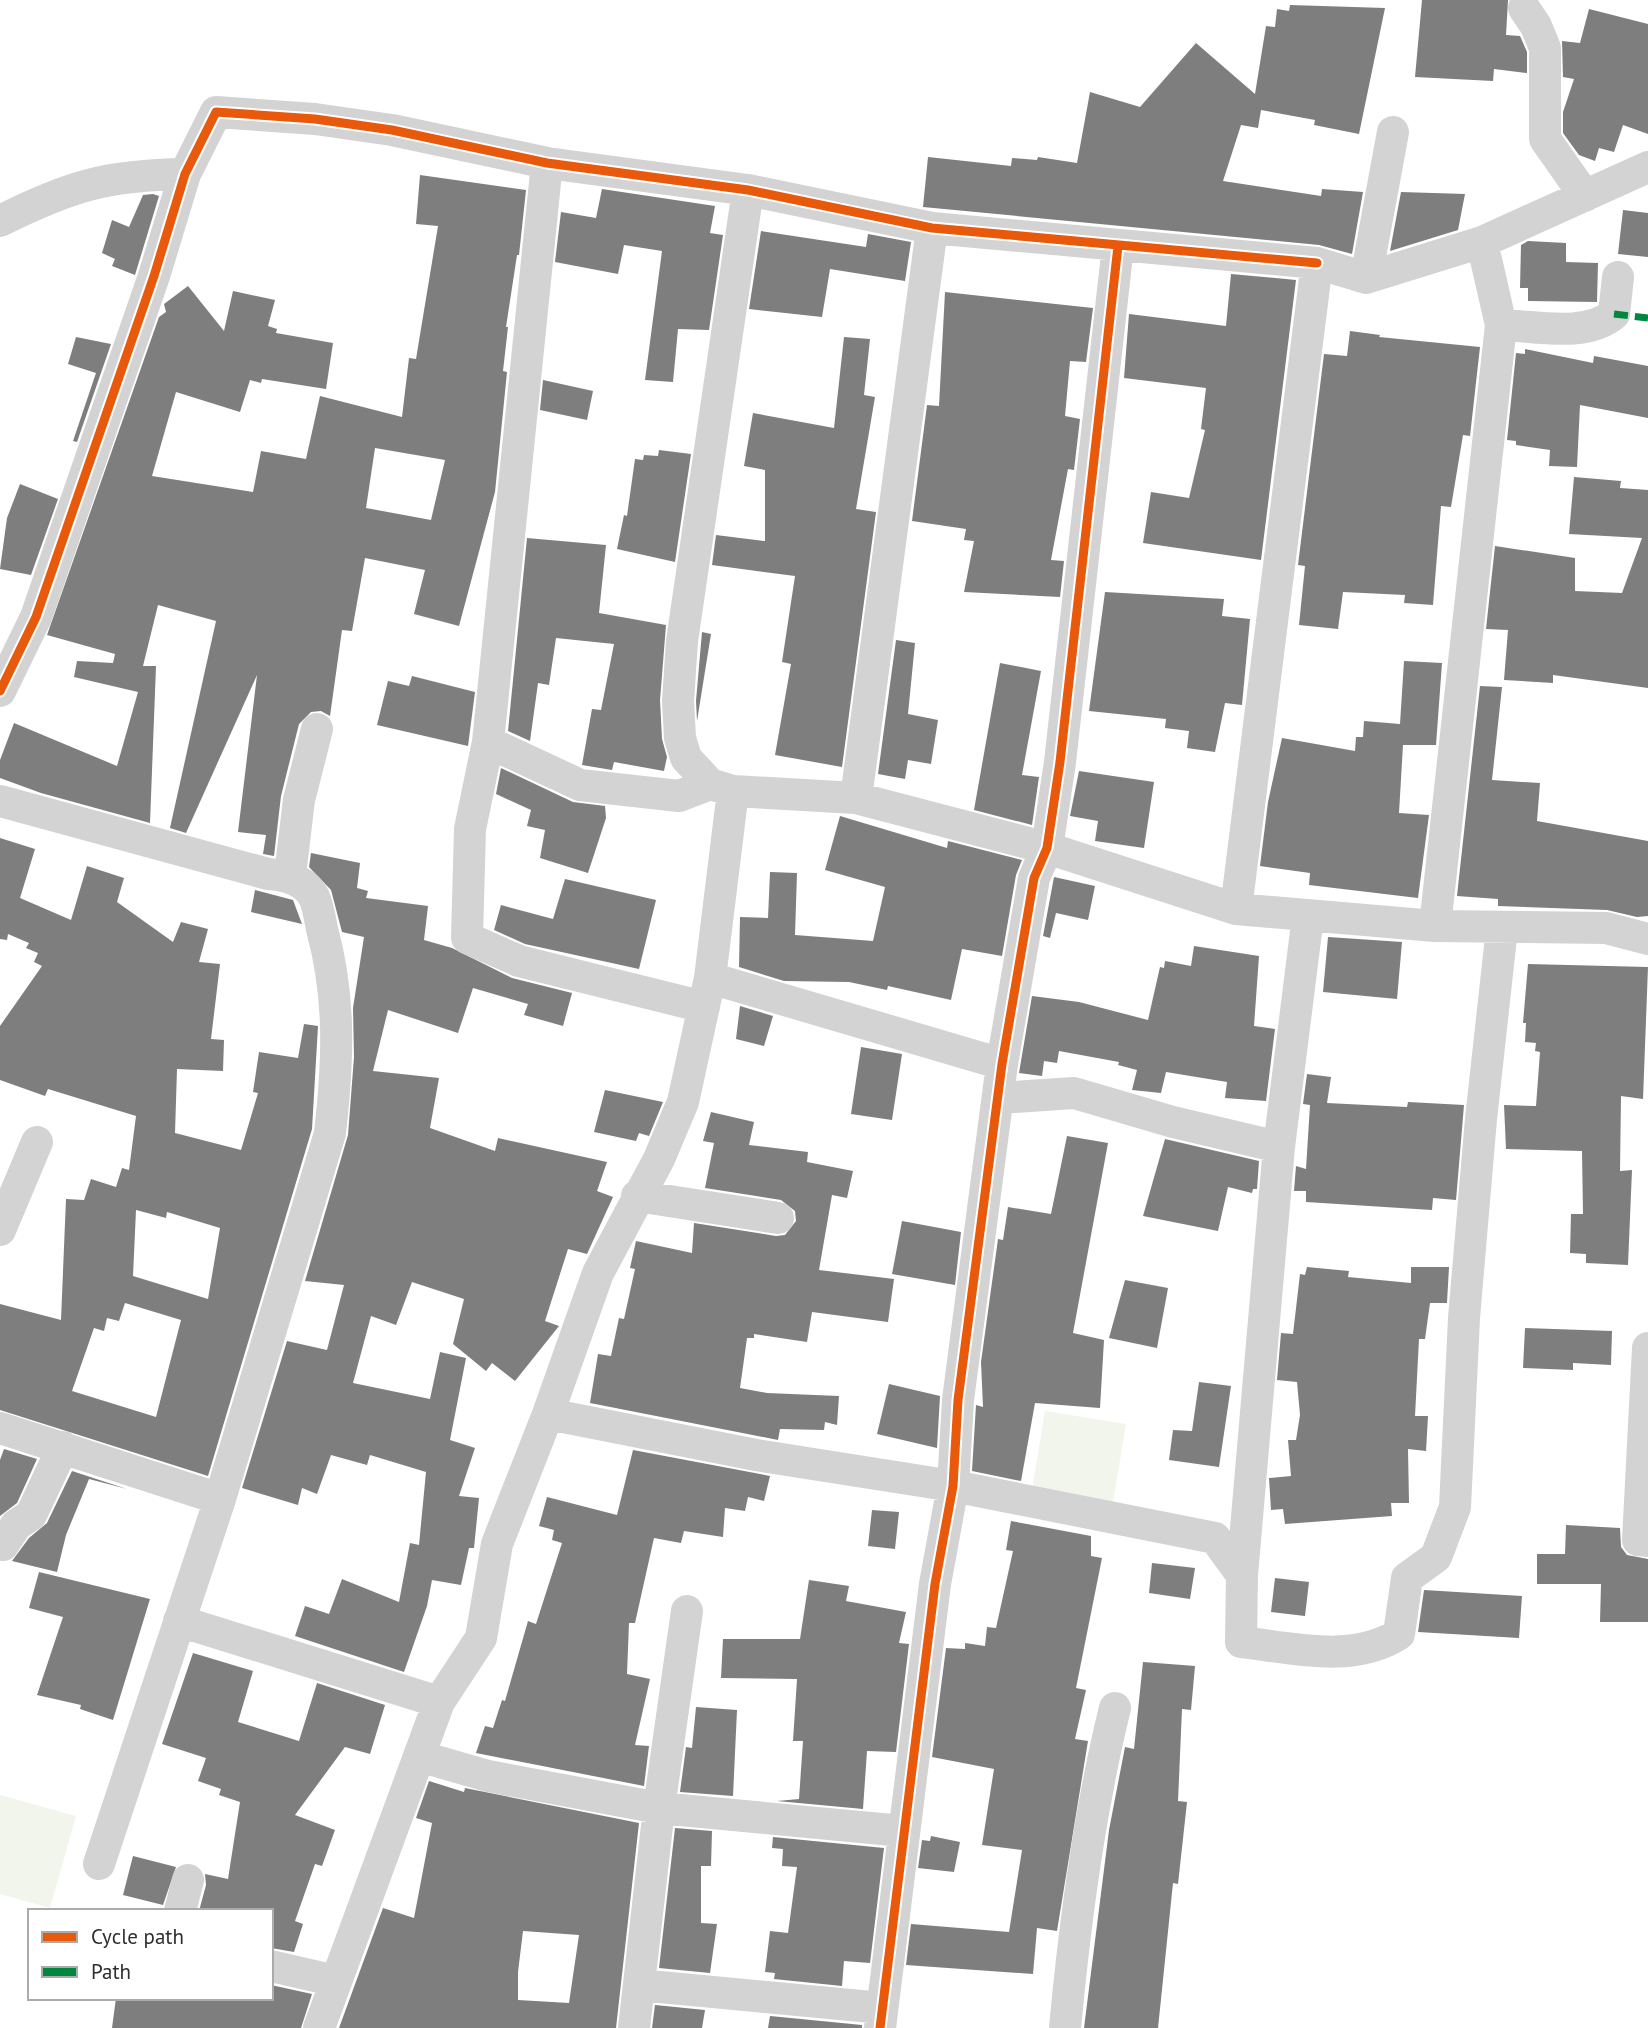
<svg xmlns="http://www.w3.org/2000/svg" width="1648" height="2028" font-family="'PT Sans',sans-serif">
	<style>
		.green { fill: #f1f5eb }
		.building { fill: #7e7e7e; fill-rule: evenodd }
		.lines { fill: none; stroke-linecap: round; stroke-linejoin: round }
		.minor { stroke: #d3d3d3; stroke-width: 32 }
		.quiet { stroke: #00873e; stroke-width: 7; stroke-dasharray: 14 7; stroke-linecap: butt }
		.cycleway-casing { stroke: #fff; stroke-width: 13 }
		.cycleway { stroke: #e8590c; stroke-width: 9 }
	</style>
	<rect width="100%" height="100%" fill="#fff"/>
	<path class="green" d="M1045,1411L1126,1424L1113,1502L1032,1490Z
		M0,1795L76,1816L50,1908L0,1894Z"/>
	<path class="building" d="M1422,0H1508L1506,35L1520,36L1527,52V73L1494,69L1493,81L1415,77Z
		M1290,5L1385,8L1359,134L1314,125L1315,120L1261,110L1258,128L1241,125L1223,181L1321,196L1322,189L1363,192L1352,254L1319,245L923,207L928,157L1011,166L1012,158L1037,160L1038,157L1077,163L1090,92L1140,107L1196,43L1255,94L1266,26L1275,27L1277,9L1289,11Z
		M1589,9L1648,24V134L1623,125L1614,152L1599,148L1595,161L1579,155L1563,133V112L1574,79L1563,77L1562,41L1580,43Z
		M420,175L526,190L519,255H517L506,327H508L503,371L507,372L495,492L459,626L414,614L425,570L365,558L352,631L342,630L330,716L321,711L311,712L299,724L281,796L274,856L263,854L266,835L238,832L257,675L186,833L170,828L216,621L158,605L143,666H156L150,823L41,793L0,778V760L14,723L117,766L138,692L74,677L77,661L113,663L115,654L47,635L159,317L166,312L164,304L188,286L224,331L233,291L275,300L268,326L277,329L276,333L333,343L326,389L262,379L261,383L250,380L240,412L176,392L152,476L253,492L261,451L306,459L320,396L402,417L409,358L416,359L438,226L416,224ZM375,448L445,460L431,520L366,508Z
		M602,189L715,206L710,233L723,235L709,330L678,329L673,382L645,380L662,251L624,245L618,274L555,262L561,212L596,218Z
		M1401,192L1465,194L1458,230L1390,251Z
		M153,194L159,196L135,275L112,266L115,259L102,253L112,220L129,227L143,195Z
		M1623,210L1648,213V257L1618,254Z
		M761,231L866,247L868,234L911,242L905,281L830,269L822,317L749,309Z
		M1528,241L1566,243V262L1598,263L1597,302L1528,301V288H1520L1521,245Z
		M1231,274L1296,280L1261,560L1143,543L1151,492L1189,498L1205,430L1201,429L1206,388L1124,378L1129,314L1226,326Z
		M945,292L1093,308L1086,362L1070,361L1065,416L1080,419L1074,470L1068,469L1051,560L1064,561L1060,597L964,592L974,541L964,540L966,529L912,521L927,405L939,406Z
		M1350,331L1380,335L1379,337L1480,347L1470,436L1463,435L1451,507L1441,506L1433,605L1404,603L1405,595L1343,592L1338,629L1299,625L1305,566L1298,565L1324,354L1347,356Z
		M76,337L111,344L77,442L73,441L96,373L68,364Z
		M844,337L870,339L864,395L875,397L856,509L876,512L842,767L775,755L791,664L782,662L795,576L712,565L716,535L765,541V470L744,466L753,413L834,428Z
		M1525,349L1593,363L1594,356L1648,366V418L1580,405L1577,467L1549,466L1550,450L1516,445V441L1507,440L1516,353L1525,354Z
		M543,380L593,391L587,420L540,410Z
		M659,450L691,454L675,562L617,549L624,515L627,516L635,459L643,460L644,455L658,456Z
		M1574,477L1621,481L1620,488L1648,490V688L1553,675V683L1504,680L1508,630L1486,629L1495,546L1575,558V591L1622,593L1642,538L1569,534Z
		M20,484L58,499L31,575L0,569L7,518Z
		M527,538L606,545L599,613L666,625L660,700L662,739L667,757L664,771L614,762L612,770L582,765L592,709L601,710L614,644L556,638L549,685L538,683L530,741L508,731Z
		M1105,592L1224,599L1222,616L1250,619L1242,705L1225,703L1215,752L1187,748L1189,731L1165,728L1166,719L1089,711Z
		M702,632L711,634L697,721L696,701Z
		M896,640L915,643L908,714L938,720L931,764L908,760L905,779L878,774Z
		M1404,661L1442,663L1436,745H1403L1399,813L1429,815L1418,898L1309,885L1310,873L1260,866L1268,802L1282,738L1355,751L1356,737H1363L1364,721L1400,724Z
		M1000,663L1041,671L1022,775L1039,777L1032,825L974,810Z
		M412,676L475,692L468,746L377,725L388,681L409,686Z
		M1480,686L1502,687L1492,780L1540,783L1537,821L1648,841V916L1637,917L1607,910L1498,906V899L1457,896Z
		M501,768L573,802L605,806L606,818L588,873L540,858L545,830L527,826L531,810L496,794Z
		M1079,771L1154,782L1144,848L1095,841L1098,821L1070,816Z
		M840,816L947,848L948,841L1022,860L1016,875L1002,956L962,949L951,1000L888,986L887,990L849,982L784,981L739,967L740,917L768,918L770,872L797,873L795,935L873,941L885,887L825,870Z
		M0,838L35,849L20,898L71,920L87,866L124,878L117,902L173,942L181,922L208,929L199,962L220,964L211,1039L224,1040L223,1071L177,1069L175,1133L241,1150L258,1093L253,1092L259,1052L298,1058L304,1024L318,1026L312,1129L208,1476L0,1410V1304L61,1320L66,1199L84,1200L91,1179L116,1187L122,1168L129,1170L136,1116L48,1089L45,1096L0,1080V1026L42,966L34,962L38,953L26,948L29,943L8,934L7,940L0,939ZM136,1210L166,1218L167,1212L220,1228L208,1299L133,1276ZM125,1303L181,1320L156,1417L72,1391L94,1328L104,1331L107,1318L119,1321Z
		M311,853L360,863L357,888L368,891L366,898L428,906L424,940L452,948L512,978L572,993L563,1026L524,1015L528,1004L473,988L458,1033L388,1010L373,1071L439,1078L430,1128L495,1151L498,1138L607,1162L597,1191L613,1197L587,1254L568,1249L545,1321L559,1326L515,1381L492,1363L486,1371L453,1344L464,1299L412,1282L396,1325L371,1316L353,1383L430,1399L440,1352L466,1358L450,1440L475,1448L459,1496L479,1498L474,1548H469L461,1585L432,1580L427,1606L404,1672L295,1636L305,1606L329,1614L342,1579L399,1602L410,1543L419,1545L426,1472L370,1455L367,1465L331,1455L317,1494L302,1488L298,1505L242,1488L287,1341L327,1350L344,1285L305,1281L348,1135L354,1057L353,1008L364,937L342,932L331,890L309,867Z
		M1054,877L1095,886L1088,920L1056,913L1050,938L1043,936Z
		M565,879L656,900L639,969L525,944L494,930L501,905L553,919Z
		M255,890L293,900L302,924L251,912Z
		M1328,937L1402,942L1397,999L1323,992Z
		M1194,946L1259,956L1254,1026L1275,1029L1266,1101L1225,1098L1227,1082L1166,1072L1161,1093L1132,1090L1137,1070L1118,1065L1119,1062L1059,1051L1057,1063L1044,1061L1042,1076L1019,1073L1032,996L1079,1002L1148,1020L1160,967L1164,968L1165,961L1191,966Z
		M1528,964L1648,967L1643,1099L1621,1096L1620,1171L1632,1170L1628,1265L1586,1263V1254L1570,1253L1571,1214H1583L1582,1151L1506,1149L1504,1105L1536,1106L1540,1052L1535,1051L1536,1043L1525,1042L1526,1023H1523Z
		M740,1006L773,1016L764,1046L736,1039Z
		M861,1047L902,1054L892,1120L851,1114Z
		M1307,1074L1331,1077L1327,1103L1407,1107L1408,1102L1464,1105L1456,1200L1433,1198L1432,1210L1306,1202V1191H1294L1296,1166L1306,1169L1310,1105L1303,1104Z
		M605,1090L663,1102L649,1136L639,1133L636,1141L594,1132Z
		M711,1112L754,1122L749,1145L808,1152L807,1162L853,1171L847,1198L832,1195L819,1270L894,1279L888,1322L812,1312L807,1342L754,1334V1338H747L740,1388L767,1393L839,1396L837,1425L825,1422L824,1430L780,1429L778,1440L590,1403L598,1354L611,1356L619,1318L624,1319L635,1269L630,1268L636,1241L692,1253L694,1223L776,1236L785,1235L796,1221L795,1211L781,1200L705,1188L714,1143L703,1141Z
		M1067,1136L1108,1143L1073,1333L1104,1340L1100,1408L1035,1403L1021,1481L972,1471L976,1405L983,1407L981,1362L998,1239L1003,1240L1008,1207L1051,1214Z
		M1165,1139L1259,1161L1257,1189H1253L1252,1193L1228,1187L1218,1231L1143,1216Z
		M902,1221L961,1232L955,1285L892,1274Z
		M1307,1267L1349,1271L1348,1277L1411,1283V1267H1449L1447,1303H1430L1425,1339H1419L1415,1416H1428L1426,1451L1408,1449L1409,1503H1391L1392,1516L1285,1524L1283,1509L1271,1510L1269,1478L1291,1476L1288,1440H1296L1300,1415L1297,1382L1277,1380L1281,1333L1293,1334L1300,1274L1305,1275Z
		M1125,1280L1168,1288L1157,1348L1109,1338Z
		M1525,1328L1612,1331L1611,1365L1573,1363V1370L1523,1368Z
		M1199,1382L1231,1386L1219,1467L1169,1460L1173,1430L1192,1431Z
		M889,1384L940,1396L937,1448L877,1434Z
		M4,1449L37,1459L17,1503L0,1516V1460Z
		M633,1450L770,1476L764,1501L748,1497L745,1511L725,1508L723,1537L684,1531L681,1543L654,1538L635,1623H629L627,1674L650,1679L635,1745L649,1746L644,1786L476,1753L485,1726L493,1728L502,1700L505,1701L528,1621L536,1624L562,1543L552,1540L554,1530L539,1526L547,1497L617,1515Z
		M72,1471L127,1489L89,1479L66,1535L57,1572L12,1561L29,1538L47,1523Z
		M872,1510L899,1512L895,1549L868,1546Z
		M1011,1521L1091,1536V1556L1102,1558L1076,1688L1086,1690L1075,1739L1088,1741L1057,1931L1037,1928L1033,1974L906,1965L911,1924L1009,1932L1022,1850L982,1845L994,1769L932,1757L946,1648L965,1649V1643L985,1646L987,1627L996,1628L1013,1551L1006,1550Z
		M1566,1525L1620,1528L1621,1547L1627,1555L1648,1559V1622H1600L1601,1584H1537V1554H1565Z
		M1152,1563L1195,1568L1190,1599L1149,1593Z
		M39,1572L150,1599L113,1720L80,1709L81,1705L37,1695L63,1617L29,1608Z
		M1275,1578L1309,1582L1305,1616L1271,1612Z
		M809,1580L849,1586L846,1601L906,1612L899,1643L909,1644L896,1752L867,1751L863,1809L777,1801L799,1799L803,1741H793L797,1679L721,1678L723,1639H800Z
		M1424,1590L1522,1596L1519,1638L1418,1632Z
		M193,1653L253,1671L238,1722L299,1741L317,1683L385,1705L370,1754L345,1747L295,1815L335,1830L322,1866L315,1864L295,1921L303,1924L294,1952L271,1948V1911H199L206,1885L205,1874L228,1879L240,1802L219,1795L221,1789L198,1781L206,1758L162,1744Z
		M1143,1662L1195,1666L1191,1710L1182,1709L1178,1801L1187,1802L1178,1884L1173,1883L1158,2028H1084L1109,1830L1125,1747L1134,1749Z
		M696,1707L737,1710L733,1796L680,1792L686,1747L692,1748Z
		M429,1781L464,1792L465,1788L639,1823L616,2028H339L383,1908L414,1918L432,1823L416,1818ZM523,1931L579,1935L569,2003L518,2000V1972Z
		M675,1828L712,1831L711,1866H701V1923L717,1924L710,1973L659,1968Z
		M931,1836L960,1842L954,1872L918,1868L922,1840L930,1841Z
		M773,1837L884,1848L870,1963L844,1961L842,1986L774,1979L775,1973L765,1972L770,1931L788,1933L797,1867L782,1866L783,1849L772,1848Z
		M133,1856L176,1867L163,1905L123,1895Z
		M271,1985L312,1994L301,2028H112L116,1998H271Z
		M655,2005L705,2010L702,2028H652Z
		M770,2016L862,2025V2028H768Z"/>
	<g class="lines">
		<path class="minor" d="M1524,8L1536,26L1545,48V139L1585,196
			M547,163L488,742L470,829L467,938L519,961L704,1007
			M748,190L682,641L678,701L680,738L686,758L710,784L733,791L856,798L1047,848L1236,909L1435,926L1606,928L1648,939
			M0,221C70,186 107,175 185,174
			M1366,278L1393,132
			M1501,325C1536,326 1586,338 1614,314L1618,277
			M0,691L36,617L154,276L185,174L216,112L315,119L392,130L547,163L748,190L932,228L1317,263
			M488,742L580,785L679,796L710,784
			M856,798L932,228
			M0,801L268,874C285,875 305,880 314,897C318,906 320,919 322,929C341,999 338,1062 330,1133L220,1499L99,1864
			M290,875L299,800L317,729
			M1236,909L1317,263L1366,278L1482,242L1648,167
			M1435,926L1501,325L1482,242
			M710,978L1002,1064
			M999,1098L1074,1093L1173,1122L1279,1147
			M637,1196L778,1218
			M0,1230L37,1142
			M1648,1348L1638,1540L1648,1541
			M548,1414L756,1455L953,1486L1215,1538L1242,1575L1241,1642C1293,1648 1353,1664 1399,1634L1407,1578L1436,1557L1455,1507L1464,1318L1481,1119L1502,928
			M0,1428L220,1499
			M3,1545L16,1525L31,1515L63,1447
			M1242,1575L1279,1147L1308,916
			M179,1621L439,1702
			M419,1756L488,1776L659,1808L903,1831
			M180,1911L188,1880
			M271,1966L336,1981
			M639,1985L882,2008
			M319,2028L439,1702L481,1638L497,1544L548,1414L598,1273L659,1159L683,1102L710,978L733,791
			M634,2028L659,1808L687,1611
			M880,2028L935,1584L953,1486L958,1400L1002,1064L1034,878L1047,848L1060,762L1118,246
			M1065,2028C1075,1920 1089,1813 1115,1708"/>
		<path class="quiet" d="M1614,314L1648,318"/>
		<defs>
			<path id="cycleway" d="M0,691L36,617L154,276L185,174L216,112L315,119L392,130L547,163L748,190L932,228L1317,263
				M880,2028L935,1584L953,1486L958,1400L1002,1064L1034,878L1047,848L1060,762L1118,246"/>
		</defs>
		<use href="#cycleway" class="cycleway-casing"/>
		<use href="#cycleway" class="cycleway"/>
	</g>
	<rect x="28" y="1909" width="245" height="91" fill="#ffffff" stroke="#ababab" stroke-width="2"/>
	<rect x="42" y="1932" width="35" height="10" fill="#e8590c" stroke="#ababab" stroke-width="2"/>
	<text x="91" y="1944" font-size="21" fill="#2e2e2e">Cycle path</text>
	<rect x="42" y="1967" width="35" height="10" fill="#00873e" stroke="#ababab" stroke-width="2"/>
	<text x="91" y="1979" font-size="21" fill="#2e2e2e">Path</text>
</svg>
